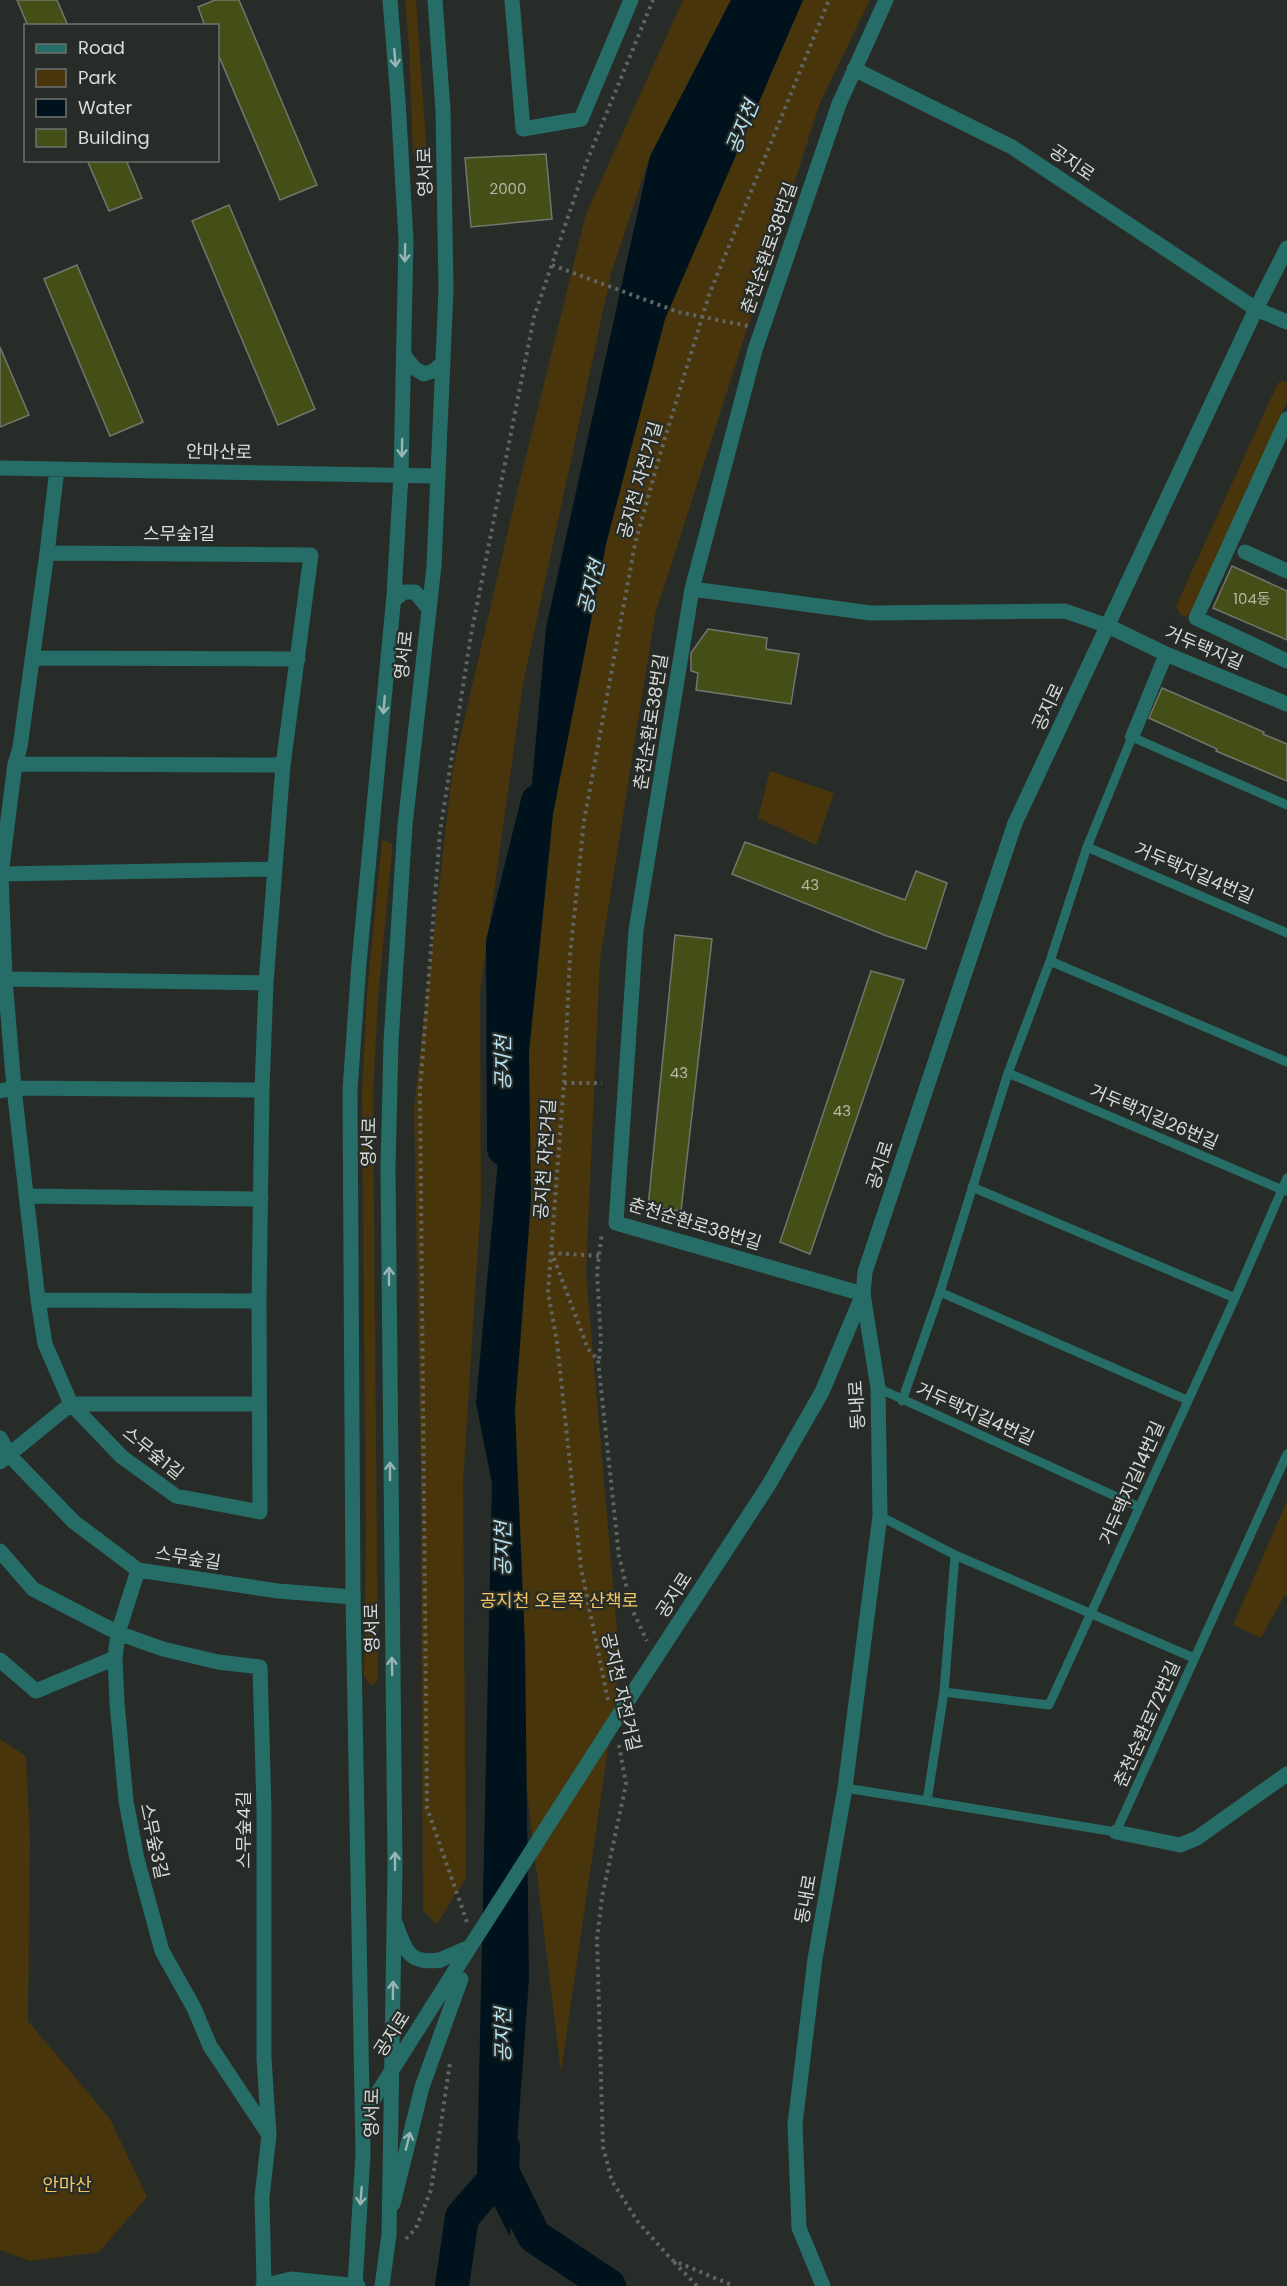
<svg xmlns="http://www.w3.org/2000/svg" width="1287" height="2286" font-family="Poppins,'Noto Sans KR',sans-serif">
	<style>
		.green { fill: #48350b }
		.water { fill: #00131c }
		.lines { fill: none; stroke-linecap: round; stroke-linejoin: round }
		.river { stroke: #00131c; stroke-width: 34 }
		.building { fill: #444e17; stroke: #73756f; stroke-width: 1.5 }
		.path { stroke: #616562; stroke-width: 4; stroke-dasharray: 3 4.5; stroke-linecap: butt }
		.service { stroke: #266d67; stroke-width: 9 }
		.pedestrian { stroke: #266d67; stroke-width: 14 }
		.minor { stroke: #266d67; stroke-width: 15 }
		.tertiary { stroke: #266d67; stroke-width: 15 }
		.minor-bridge { stroke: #266d67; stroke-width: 15 }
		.oneway { stroke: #9ab5b2 }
		.labels { text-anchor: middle; stroke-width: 4.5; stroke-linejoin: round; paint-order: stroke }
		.number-label { font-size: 15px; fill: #b4b8a9 }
		.street-label { font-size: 18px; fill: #d9dcda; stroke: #272c28 }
		.park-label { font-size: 18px; fill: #f2c463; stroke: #272c28 }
		.water-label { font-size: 20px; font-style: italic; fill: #b7e3f3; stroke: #272c28 }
	</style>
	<rect width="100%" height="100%" fill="#272c28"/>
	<path class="green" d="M405,0H416L427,156L422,160L413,153L409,46Z
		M683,0H731L650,156L611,274L523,684L480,992L481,1201L463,1483L466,1878L437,1924L423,1911L421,1486L414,1107L452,773L517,492L586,214Z
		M803,0H870L820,103L655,615L600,960L586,1273L620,1666L561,2072L504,1604V1300L553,814L606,544L665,319Z
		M1283,381L1287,382V402L1191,613L1186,616L1181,615L1176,606L1278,383Z
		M770,771L834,793L816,845L758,818Z
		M382,841H387L392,844V851L378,998L373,1094L378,1674L377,1682L373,1685L368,1682L364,1675L366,1536L362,1092L367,993Z
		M1287,1501V1595L1283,1598L1261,1638L1233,1625Z
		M0,1739L26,1756L30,1840L28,2021L110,2119L147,2197L99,2252L30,2261L0,2250Z"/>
	<path class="water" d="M731,0H803L665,319L606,544L553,814L529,1052L531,1201L515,1410L525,1645L529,1980L510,2237L477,2171L492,1484L476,1403L546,628L650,156Z"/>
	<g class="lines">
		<path class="river" d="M504,1149L503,942L538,801
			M503,2147L502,2171L534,2236L609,2286
			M452,2286L462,2217L502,2171"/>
	</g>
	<path class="building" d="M17,0H57L68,26H28Z
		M215,0H239L317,185L280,200L218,54V26H205L198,7Z
		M546,154L552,219L471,227L465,158Z
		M87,160H126L142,198L109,211Z
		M229,205L315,409L278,425L192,221Z
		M77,265L143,422L110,436L44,279Z
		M0,347L29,415L0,427Z
		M1232,566L1287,591V640L1213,608Z
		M708,629L767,638L766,649L799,654L791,704L696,690L698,673L691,671V653Z
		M1162,688L1264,732L1263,734L1287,744V781L1216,751L1217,749L1149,718Z
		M745,842L905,900L916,871L947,883L926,949L887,936L732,874Z
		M675,935L712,939L681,1211L648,1207Z
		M871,971L904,980L810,1254L780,1242Z"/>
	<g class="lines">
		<path class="path" d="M552,265L678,312L748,326
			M564,1083H602
			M599,1256L552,1253L588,1349L598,1360L619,1556L632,1609L647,1641
			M599,1359L601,1341L597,1272L602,1232
			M608,1700L581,1568L557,1342L548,1292L564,1083L570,956L584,821L635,544L661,451L709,295L829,0
			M619,1745L626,1784L602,1897L597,1939L603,2147L612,2181L638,2222L672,2260L734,2286
			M467,1922L427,1808L420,1090L440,832L471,635L534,317L587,161L653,0
			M406,2239L416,2228L431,2190L450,2063
			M674,2262L697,2286"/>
		<path class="service" d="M1087,847L1287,933
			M1050,961L1287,1062
			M1008,1073L1285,1191
			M972,1187L1235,1298
			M940,1292L1187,1400
			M878,1388L1139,1507
			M902,1401L940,1292L1008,1073L1050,961L1087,847L1132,737L1287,805
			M880,1516L955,1555L1194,1658
			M944,1692L1049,1705L1235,1298L1287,1178
			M845,1788L927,1801L944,1692L955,1555
			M927,1801L1116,1832L1287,1454"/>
		<path class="pedestrian" d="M1132,737L1166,654"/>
		<path class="minor" d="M512,0L523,129L581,119L631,0
			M854,69L1012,147L1256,309L1287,322
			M1287,419L1196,618L1287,661
			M0,468L438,476
			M1245,552L1287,571
			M47,553L311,555L283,765L266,983L262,1090L259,1301L260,1512L176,1496L122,1457L71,1404L45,1344L38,1300L14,1088L5,979L1,874L15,764L20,747Z
			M47,553L57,469
			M692,589L871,613L1065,611L1108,626L1166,654L1287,704
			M32,658L298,659
			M15,764L283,765
			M1,874L275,869
			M5,979L266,983
			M0,1091L14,1088L262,1090
			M26,1196L261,1199
			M863,1294L616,1223L636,930L692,589L755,350L839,104L886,0
			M38,1300L259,1301
			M0,1438L10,1456L74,1522L138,1570L278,1591L353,1597
			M0,1462L71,1404H259
			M0,1551L33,1589L118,1633L163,1649L218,1662L260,1667L264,1809V2058L269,2135L262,2197L264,2285
			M115,1658L118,1633L138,1570
			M0,1660L36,1691L115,1658L117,1703L126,1801L137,1859L162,1951L194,2008L210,2046L267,2132
			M1116,1832L1180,1845L1197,1838L1287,1774
			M395,1922C405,1949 408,1965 440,1960
			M363,2116L454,1972
			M393,2204L422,2087L461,1979
			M263,2286L291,2279L358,2286"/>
		<path class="tertiary" d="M404,355L414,368L424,374L433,371L443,363
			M394,600L404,592H415L429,609
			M636,1688L768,1486L822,1392L863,1294L865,1272L1015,823L1256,309L1287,248
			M355,2286L363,2154L353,1597L350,1090L359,963L394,595L401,475L406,240L398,100L390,0
			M382,2286L389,2235L395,1867L388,1167L391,1042L405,825L434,566L446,290L443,110L435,0
			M823,2286L799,2228L795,2124L815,1959L845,1788L880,1516L878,1388L863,1294"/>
		<path class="minor-bridge" d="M440,1960L470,1947
			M454,1972L636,1688"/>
	</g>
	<defs><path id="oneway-shaft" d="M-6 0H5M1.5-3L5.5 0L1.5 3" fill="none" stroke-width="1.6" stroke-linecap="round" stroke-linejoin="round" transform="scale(1.5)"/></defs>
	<g class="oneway">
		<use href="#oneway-shaft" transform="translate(395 58) rotate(85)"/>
		<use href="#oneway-shaft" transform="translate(405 253) rotate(91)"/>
		<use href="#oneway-shaft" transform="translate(402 448) rotate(91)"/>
		<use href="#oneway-shaft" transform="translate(384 705) rotate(95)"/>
		<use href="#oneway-shaft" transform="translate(389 1276) rotate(-90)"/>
		<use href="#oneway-shaft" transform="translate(390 1471) rotate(-90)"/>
		<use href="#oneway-shaft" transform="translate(392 1666) rotate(-91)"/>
		<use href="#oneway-shaft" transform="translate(395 1861) rotate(-90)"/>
		<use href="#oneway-shaft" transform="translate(393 1990) rotate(-89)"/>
		<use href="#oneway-shaft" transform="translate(408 2141) rotate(-76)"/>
		<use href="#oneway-shaft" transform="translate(361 2196) rotate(94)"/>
	</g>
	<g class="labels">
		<g class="number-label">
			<text x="508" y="194">2000</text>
			<text x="1252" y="604">104동</text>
			<text x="810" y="890">43</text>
			<text x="679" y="1078">43</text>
			<text x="842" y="1116">43</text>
		</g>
		<g class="street-label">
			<text transform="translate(1072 163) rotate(34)" y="6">공지로</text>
			<text transform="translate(425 172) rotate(-91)" y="6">영서로</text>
			<text transform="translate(769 248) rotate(-71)" y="6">춘천순환로38번길</text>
			<text transform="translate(219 452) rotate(1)" y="6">안마산로</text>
			<text transform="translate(640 480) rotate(-74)" y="6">공지천 자전거길</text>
			<text x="179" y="540">스무숲1길</text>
			<text transform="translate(1204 648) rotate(23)" y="6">거두택지길</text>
			<text transform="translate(404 655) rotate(-84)" y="6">영서로</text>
			<text transform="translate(1048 707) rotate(-65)" y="6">공지로</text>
			<text transform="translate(651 722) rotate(-81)" y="6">춘천순환로38번길</text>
			<text transform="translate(1194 873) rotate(23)" y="6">거두택지길4번길</text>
			<text transform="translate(1154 1117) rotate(23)" y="6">거두택지길26번길</text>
			<text transform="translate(369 1142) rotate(-89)" y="6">영서로</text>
			<text transform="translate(545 1159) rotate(-86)" y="6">공지천 자전거길</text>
			<text transform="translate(880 1165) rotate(-72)" y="6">공지로</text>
			<text transform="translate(695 1224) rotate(17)" y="6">춘천순환로38번길</text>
			<text transform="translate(857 1405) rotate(-93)" y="6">동내로</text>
			<text transform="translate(975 1414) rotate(24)" y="6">거두택지길4번길</text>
			<text transform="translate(153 1453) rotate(39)" y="6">스무숲1길</text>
			<text transform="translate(1132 1483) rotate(-66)" y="6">거두택지길14번길</text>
			<text transform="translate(188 1558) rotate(9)" y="6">스무숲길</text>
			<text transform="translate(674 1595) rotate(-57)" y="6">공지로</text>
			<text transform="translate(372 1628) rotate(-91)" y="6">영서로</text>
			<text transform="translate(621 1692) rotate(77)" y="6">공지천 자전거길</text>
			<text transform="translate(1147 1724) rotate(-66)" y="6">춘천순환로72번길</text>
			<text transform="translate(244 1830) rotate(-90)" y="6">스무숲4길</text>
			<text transform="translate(154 1841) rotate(78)" y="6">스무숲3길</text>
			<text transform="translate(806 1899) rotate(-80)" y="6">동내로</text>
			<text transform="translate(392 2034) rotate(-57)" y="6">공지로</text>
			<text transform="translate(372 2113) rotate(-89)" y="6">영서로</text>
		</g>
		<g class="park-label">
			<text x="559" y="1607">공지천 오른쪽 산책로</text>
			<text x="67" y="2191">안마산</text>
		</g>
		<g class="water-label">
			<text transform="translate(742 127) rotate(-68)" y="7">공지천</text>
			<text transform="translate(591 587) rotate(-76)" y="7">공지천</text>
			<text transform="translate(503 1063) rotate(-90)" y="7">공지천</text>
			<text transform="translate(503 1549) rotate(-90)" y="7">공지천</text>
			<text transform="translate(503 2035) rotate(-90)" y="7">공지천</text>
		</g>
	</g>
	<rect x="24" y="24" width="195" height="138" fill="#272c28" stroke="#6e726f" stroke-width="1.5"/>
	<rect x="36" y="44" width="30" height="9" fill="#266d67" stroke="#6e726f" stroke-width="1.5"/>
	<text x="78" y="54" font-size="18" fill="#d9dcda">Road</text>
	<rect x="36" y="69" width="30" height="18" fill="#48350b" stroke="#6e726f" stroke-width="1.5"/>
	<text x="78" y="84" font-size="18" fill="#d9dcda">Park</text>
	<rect x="36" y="99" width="30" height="18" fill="#00131c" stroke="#6e726f" stroke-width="1.5"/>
	<text x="78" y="114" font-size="18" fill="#d9dcda">Water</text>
	<rect x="36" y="129" width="30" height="18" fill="#444e17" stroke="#6e726f" stroke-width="1.5"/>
	<text x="78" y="144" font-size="18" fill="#d9dcda">Building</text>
</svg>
